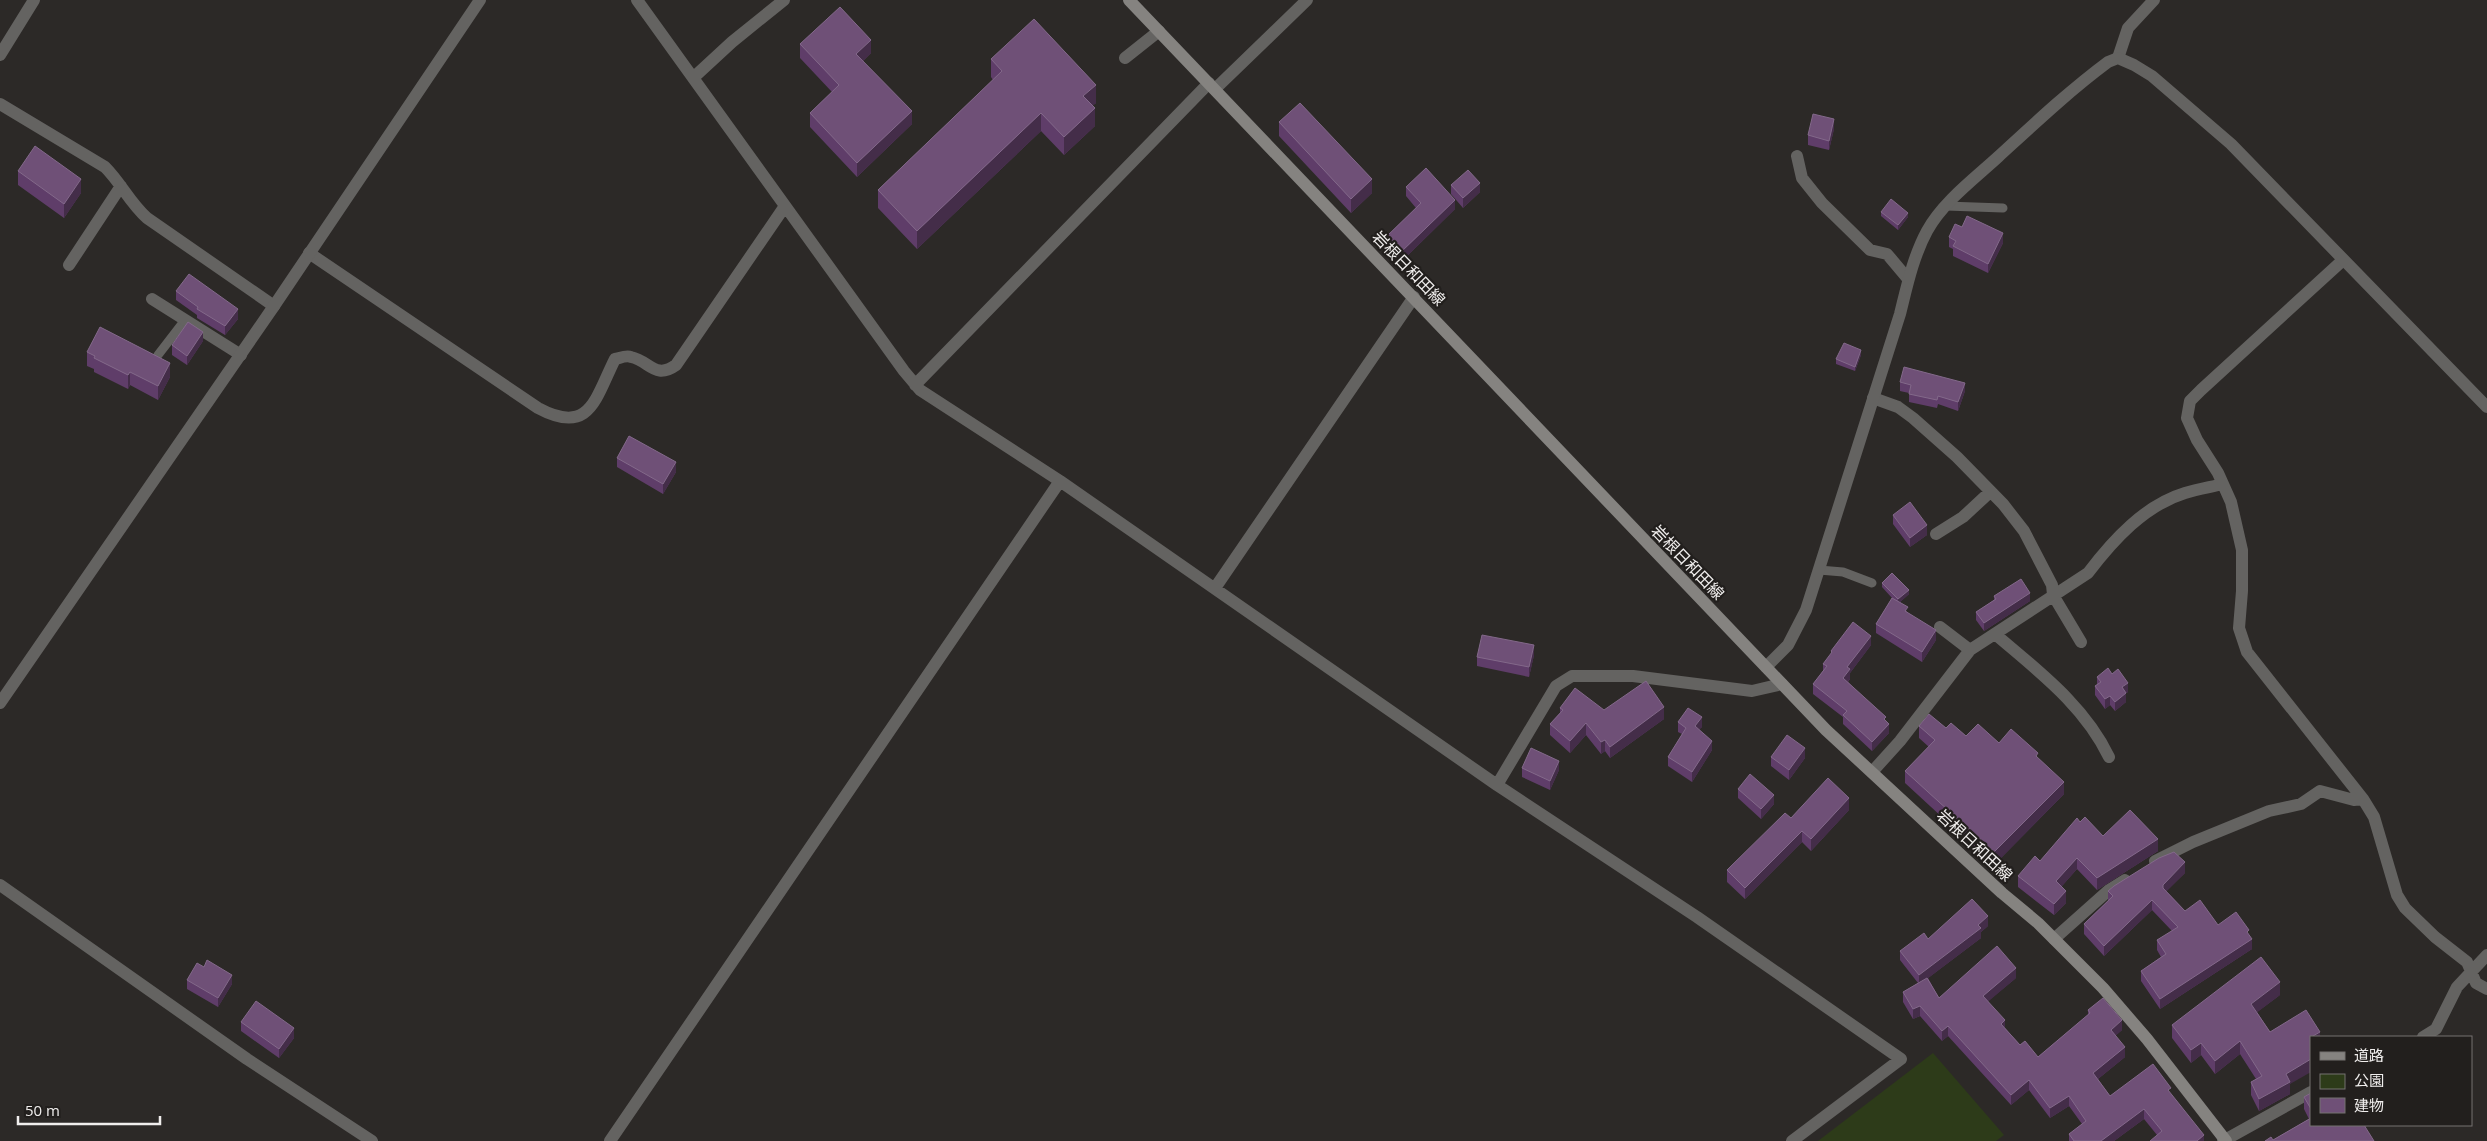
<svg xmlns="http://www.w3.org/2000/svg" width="2487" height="1141" font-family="'Open Sans','Noto Sans JP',sans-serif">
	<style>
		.green { fill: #2d3b19 }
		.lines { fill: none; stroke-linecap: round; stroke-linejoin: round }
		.service { stroke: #646361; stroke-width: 9 }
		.minor { stroke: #646361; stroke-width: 12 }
		.tertiary { stroke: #646361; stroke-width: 12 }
		.secondary { stroke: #858380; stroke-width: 12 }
		.wall { fill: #5f3d69 }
		.shaded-wall { fill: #442d49 }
		.building { fill: #6f5077; stroke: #83698a }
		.labels { text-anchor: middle; stroke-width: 4.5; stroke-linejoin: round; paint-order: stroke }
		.street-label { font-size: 16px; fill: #f0eeed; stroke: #221f1d }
	</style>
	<rect width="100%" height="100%" fill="#2c2927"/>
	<path class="green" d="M1933,1053L2004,1135L1996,1141H1818Z"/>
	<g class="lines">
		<path class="service" d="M1946,206L2003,208
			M158,355L185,320
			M1819,570L1843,572L1872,583"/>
		<path class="minor" d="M637,0L904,371L920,390L1060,481L1497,785L1697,917L1901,1059L1792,1141
			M0,55L34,0
			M1125,58L1159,31
			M2118,58L2128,28L2154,0
			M693,78L732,42L784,0
			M1215,89L1307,0
			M0,104L105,167C121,183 130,203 147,218L274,306
			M1797,156L1802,178L1822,203L1870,250L1887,254L1908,279
			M309,253L538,408C590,436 595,399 615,359C620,358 626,355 631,357C650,361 655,380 676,365L785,206
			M2342,261L2201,390L2190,401L2187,418L2197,440L2218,473L2231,502L2242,550V591L2239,628L2247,652L2363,799L2374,817L2397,895L2405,908L2435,937L2467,962L2476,983L2487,989
			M69,265L121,186
			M152,299L241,355
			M915,385L1209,83
			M1873,398L1898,407L1913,418L1957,457L2003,504L2024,531L2052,585L2053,595L2081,642
			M1936,534L1963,517L1990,492
			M1215,588L1414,297
			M1940,627L1970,650
			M1995,634C2038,671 2084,705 2109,757
			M1872,772L1900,741L1970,650L2088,573C2113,540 2145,505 2185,493C2198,489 2211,487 2223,484
			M1497,785L1556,686L1572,676H1633L1752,691L1782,684
			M2155,861L2193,842L2269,811L2301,804L2320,791L2354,800L2363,799
			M0,885L247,1059L372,1141
			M2054,939L2109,890L2125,880
			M2423,1037L2436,1029L2457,987L2487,955
			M610,1141L1060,481
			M2223,1141L2311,1092"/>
		<path class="tertiary" d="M1766,667L1788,645L1806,610L1900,314C1907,286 1913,257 1927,231C1943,202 1974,179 1998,157C2034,124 2069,91 2108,62L2118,58L2134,65L2152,76L2231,144L2487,407
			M0,703L274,306L480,0"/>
		<path class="secondary" d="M1129,0L1826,730L2002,893L2038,923L2103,988L2147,1039L2226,1141"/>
	</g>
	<path class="wall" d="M800,44L871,53L863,61L912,124L857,177L810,127V113L832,92L800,58Z
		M991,59L1096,103L1092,106L1095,126L1064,155L1041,131L917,249L878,208V190L993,80L991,77Z
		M1279,122L1372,193L1351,213L1279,136Z
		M1834,129L1829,150L1808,145V135Z
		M18,171L81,193L64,218L18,185Z
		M1451,185L1480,192L1463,208L1451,194Z
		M1406,187L1455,209L1400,263L1385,247V238L1416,208L1406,196Z
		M1881,212L1908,217L1898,230L1881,216Z
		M1962,227L2003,243L1988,273L1953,256V249L1949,247V237Z
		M176,291L238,319L225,335L197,318V315L176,300Z
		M203,341L187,365L172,355V345Z
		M87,352L170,377L158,400L130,385L128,389L94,372V369L87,366Z
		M1861,355L1855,371L1836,364V359Z
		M1900,382L1965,391L1958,411L1938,404L1937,408L1909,402V393L1900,391Z
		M617,458L676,472L663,494L617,467Z
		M1893,515L1927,535L1910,547L1893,524Z
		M1882,583L1909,594L1900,602L1908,613L1936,640L1922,662L1876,633V624L1892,598L1882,587Z
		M1994,596L2030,601L1984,631L1976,620V612L1994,600Z
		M1871,645L1850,673V679L1848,682L1886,721L1889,733L1872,751L1843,724V717L1813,694V684L1823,671V664L1831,655V651Z
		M1534,655L1529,677L1477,666V657Z
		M2097,677L2128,692L2126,693V702L2115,711L2110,705L2105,709L2095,695V686L2097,685Z
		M1560,708L1604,710L1664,719L1610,758L1605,751L1601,754L1586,735L1570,753L1550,735V724L1560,713Z
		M1678,722L1702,727L1699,729L1712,750L1692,782L1668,766V757L1682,734L1678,732Z
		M1919,726L1946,728L1966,736L1999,743L2064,794L1994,865L1905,783V771L1929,747L1919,738Z
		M1771,757L1805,758L1789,780L1771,766Z
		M1522,768L1559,770L1550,790L1522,777Z
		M1738,789L1774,804L1761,819L1738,798Z
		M1849,810L1811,851L1802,842L1745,899L1727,882V870L1791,818Z
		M2080,822L2103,836L2158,851L2097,890L2077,869L2061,887L2066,903L2054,915L2018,887V876L2040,861Z
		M2185,873L2166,891L2185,911L2218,925L2249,935L2252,949L2160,1009L2141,981V971L2161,957L2157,950V940L2172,931L2152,910L2104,956L2084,934V924L2108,901V891Z
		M1988,926L1981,932V938L1928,978L1939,998L2016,978L1988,1001L2005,1028L2020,1045L2038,1057L2088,1015V1010L2122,1030L2115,1036L2125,1057L2098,1079L2110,1096L2171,1094L2204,1141L2157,1135L2144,1119L2114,1141H2069V1134L2082,1124L2069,1106L2050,1118L2029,1090L2011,1105L1948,1036L1942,1041L1920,1016L1913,1019L1903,1002V992L1918,983L1900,960V951L1928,939Z
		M187,980L232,984L218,1007L187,989Z
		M2280,995L2257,1012L2270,1032L2320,1037L2290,1084V1094L2259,1111L2251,1095V1082L2256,1079L2240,1054L2215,1074L2201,1055L2191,1063L2172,1038V1025Z
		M241,1022L294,1038L279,1058L241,1031Z
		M2311,1093V1125H2369L2365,1127L2273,1140L2309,1119L2304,1109V1097Z"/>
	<path class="shaded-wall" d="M871,40V53L856,68V54Z
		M1096,85V103L1083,114V96Z
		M1095,108V126L1064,155V137Z
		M912,111V124L857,177V163Z
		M1041,113V131L917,249V231Z
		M1834,119V129L1829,150V141Z
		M81,179V193L64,218V204Z
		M1372,179V193L1351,213V199Z
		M1480,183V192L1463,208V198Z
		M1455,200V209L1400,263V253Z
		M1908,213V217L1898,230V225Z
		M2003,233V243L1988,273V264Z
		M238,309V319L225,335V326Z
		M203,332V341L187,365V356Z
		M1861,350V355L1855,371V367Z
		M170,363V377L158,400V386Z
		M130,372V385L128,389V375Z
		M1965,383V391L1958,411V402Z
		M676,462V472L663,494V484Z
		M1927,525V535L1910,547V538Z
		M1909,590V594L1898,604V599Z
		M2030,593V601L1984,631V623Z
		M1936,630V640L1922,662V652Z
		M1871,636V645L1850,673V679L1843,687V678L1847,667Z
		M1534,645V655L1529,677V667Z
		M2128,683V692L2126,693V702L2115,711V702L2122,687Z
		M2110,696V705L2105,709V699Z
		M1664,707V719L1610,758V747Z
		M1702,717V727L1695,735V726Z
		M1586,723V735L1570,753V741Z
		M1889,724V733L1872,751V742Z
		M1605,740V751L1601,754V742Z
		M1712,741V750L1692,782V772Z
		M1805,748V758L1789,780V770Z
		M1559,761V770L1550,790V781Z
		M2064,782V794L1994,865V852Z
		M1774,795V804L1761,819V809Z
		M1849,798V810L1811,851V839Z
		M1802,831V842L1745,899V888Z
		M2158,839V851L2097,890V878Z
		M2077,858V869L2056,893V881Z
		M2185,862V873L2163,895V885Z
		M2066,891V903L2054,915V904Z
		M2152,900V910L2104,956V946Z
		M1988,916V926L1981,932V938L1919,985V975Z
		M2252,939V949L2160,1009V999Z
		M2016,968V978L1983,1006V996Z
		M232,975V984L218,1007V998Z
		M2280,982V995L2251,1017V1004Z
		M1920,1006V1016L1913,1019V1009Z
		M2005,1020V1030L2001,1024Z
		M2122,1020V1030L2111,1040V1030Z
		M1948,1026V1036L1942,1041V1031Z
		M294,1028V1038L279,1058V1049Z
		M2320,1032V1037H2313V1036Z
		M2240,1041V1054L2215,1074V1061Z
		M2201,1043V1055L2191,1063V1050Z
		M2125,1047V1057L2093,1083V1073Z
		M2311,1059V1072L2290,1084V1094L2259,1111V1099L2286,1074Z
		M2029,1080V1090L2011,1105V1095Z
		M2069,1096V1106L2050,1118V1108Z
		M2144,1109V1119L2114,1141H2101Z
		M2204,1135V1141H2197Z"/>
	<path class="building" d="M840,7L871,40L856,54L912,111L857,163L810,113L839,85L800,44Z
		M1034,19L1096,85L1083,96L1095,108L1064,137L1041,113L917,231L878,190L1002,71L991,59Z
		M1300,103L1372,179L1351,199L1279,122Z
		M1813,114L1834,119L1829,141L1808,135Z
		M35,146L81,179L64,204L18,171Z
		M1426,168L1455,200L1400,253L1385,238L1421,203L1406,187Z
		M1468,170L1480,183L1463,198L1451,185Z
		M1891,199L1908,213L1898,225L1881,212Z
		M1967,216L2003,233L1988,264L1953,246L1956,241L1949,237L1955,224L1962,227Z
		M189,274L238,309L225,326L197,309L198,307L176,291Z
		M188,322L203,332L187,356L172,345Z
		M100,327L170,363L158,386L130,372L128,375L94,358L95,356L87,352Z
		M1844,343L1861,350L1855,367L1836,359Z
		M1904,367L1965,383L1958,402L1938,396L1937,400L1909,394L1911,385L1900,382Z
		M629,436L676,462L663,484L617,458Z
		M1910,502L1927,525L1910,538L1893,515Z
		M1892,573L1909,590L1898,599L1882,583Z
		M2021,579L2030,593L1984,623L1976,612L1996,599L1994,596Z
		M1892,598L1908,607L1905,611L1936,630L1922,652L1876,624Z
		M1853,622L1871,636L1847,667L1850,669L1843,678L1886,717L1884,719L1889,724L1872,742L1843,715L1847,711L1813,684L1827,666L1823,664L1832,652L1831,651Z
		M1482,635L1534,645L1529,667L1477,657Z
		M2108,668L2112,674L2118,669L2128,683L2122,687L2126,693L2115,702L2110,696L2105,699L2095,686L2101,682L2097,677Z
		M1646,681L1664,707L1610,747L1605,740L1601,742L1586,723L1570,741L1550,724L1563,710L1560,708L1575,688L1604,710Z
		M1688,708L1702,717L1695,726L1712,741L1692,772L1668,757L1686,728L1678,722Z
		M1929,714L1946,728L1951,723L1966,736L1978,724L1999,743L2011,729L2038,753L2036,756L2064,782L1994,852L1905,771L1935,740L1919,726Z
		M1787,735L1805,748L1789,770L1771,757Z
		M1531,748L1559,761L1550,781L1522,768Z
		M1750,774L1774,795L1761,809L1738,789Z
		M1828,778L1849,798L1811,839L1802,831L1745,888L1727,870L1785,813L1791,818Z
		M2130,810L2158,839L2097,878L2077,858L2056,881L2066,891L2054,904L2018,876L2035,856L2040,861L2077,818L2080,822L2085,817L2103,836Z
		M2174,852L2185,862L2163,885V888L2185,911L2200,900L2218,925L2236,912L2249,930L2247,932L2252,939L2160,999L2141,971L2166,954L2157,940L2178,927L2152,900L2104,946L2084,924L2113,896L2108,891L2114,886L2159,858Z
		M1972,899L1988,916L1978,925L1981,928L1919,975L1900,951L1924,933L1928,939Z
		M1997,946L2016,968L1983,996L2005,1020L2001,1024L2020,1045L2025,1041L2038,1057L2090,1013L2088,1010L2103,998L2122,1020L2111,1030L2125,1047L2093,1073L2110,1096L2153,1064L2171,1088L2168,1090L2204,1135L2197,1141H2150L2162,1131L2144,1109L2101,1141H2074L2069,1134L2086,1121L2069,1096L2050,1108L2029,1080L2011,1095L1948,1026L1942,1031L1920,1006L1913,1009L1903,992L1927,978L1939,998Z
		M2261,957L2280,982L2251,1004L2270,1032L2306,1010L2320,1032L2313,1036V1037H2311V1059L2286,1074L2290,1082L2259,1099L2251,1082L2262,1076L2240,1041L2215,1061L2201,1043L2191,1050L2172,1025Z
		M207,960L232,975L218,998L187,980L197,963L204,967Z
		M256,1001L294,1028L279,1049L241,1022Z
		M2311,1093V1109L2304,1097Z
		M2311,1118V1125H2364L2374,1141H2265L2271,1137L2273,1140Z"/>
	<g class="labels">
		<g class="street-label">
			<text transform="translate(1409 268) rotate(46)" y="6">岩根日和田線</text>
			<text transform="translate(1688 562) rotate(46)" y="6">岩根日和田線</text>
			<text transform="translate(1975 845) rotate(43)" y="6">岩根日和田線</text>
		</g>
	</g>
	<rect x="2310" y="1036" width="162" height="90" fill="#221f1d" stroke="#747270"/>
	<rect x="2320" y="1052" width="25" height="8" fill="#858380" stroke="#747270"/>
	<text x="2354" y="1061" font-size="15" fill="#f0eeed">道路</text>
	<rect x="2320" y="1074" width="25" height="15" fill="#2d3b19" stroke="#747270"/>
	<text x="2354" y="1086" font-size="15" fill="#f0eeed">公園</text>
	<rect x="2320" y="1098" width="25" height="15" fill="#6f5077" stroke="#747270"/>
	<text x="2354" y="1111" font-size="15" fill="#f0eeed">建物</text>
	<path d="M18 1116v8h142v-8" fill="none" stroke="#f0eeed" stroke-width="2.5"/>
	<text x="25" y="1116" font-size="15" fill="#f0eeed" stroke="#221f1d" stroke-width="4" paint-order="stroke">50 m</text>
</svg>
